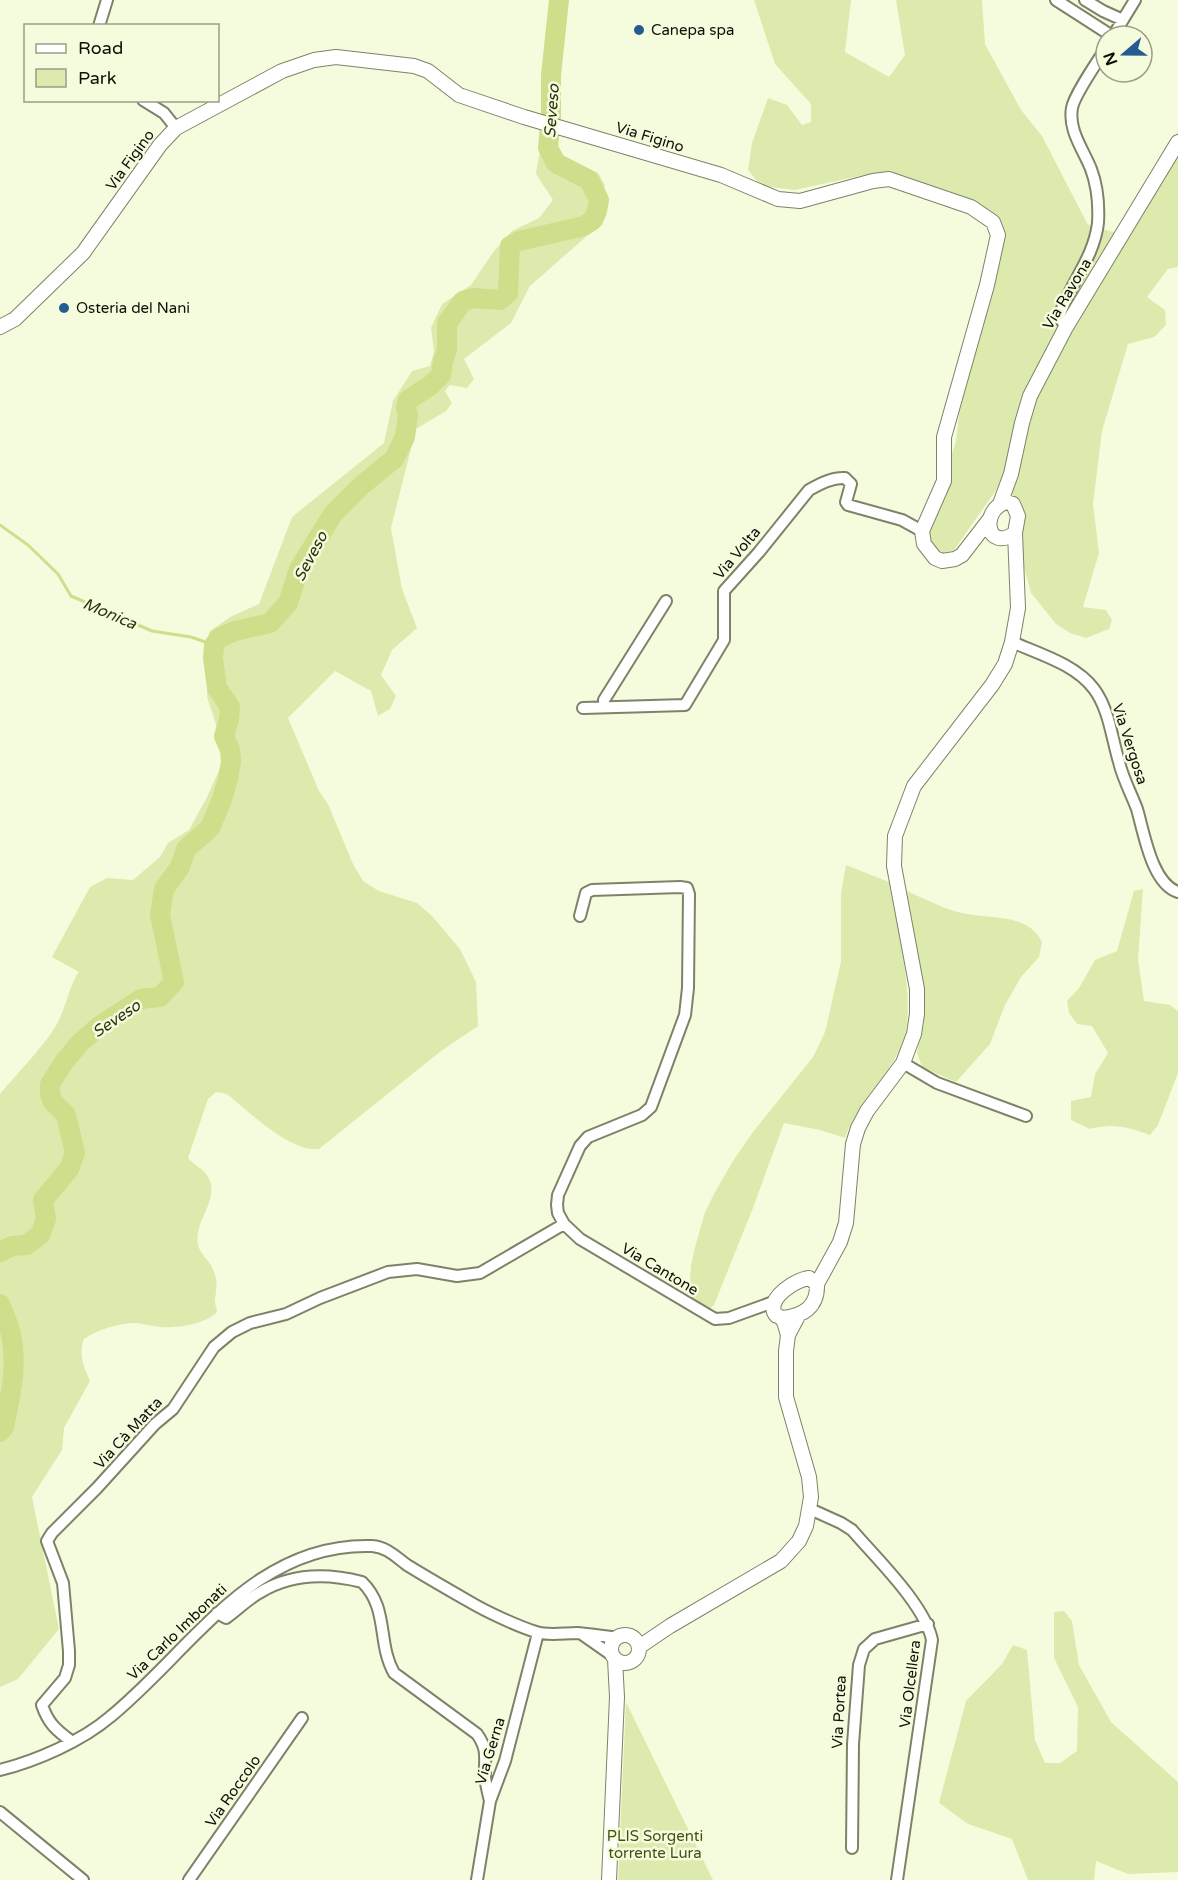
<svg xmlns="http://www.w3.org/2000/svg" width="1178" height="1880" font-family="'Varela Round',sans-serif">
	<style>
		.green { fill: #ddeaad }
		.lines { fill: none; stroke-linecap: round; stroke-linejoin: round }
		.stream { stroke: #cede8b; stroke-width: 3 }
		.river { stroke: #cede8b; stroke-width: 20 }
		.minor-casing { stroke: #7d8368; stroke-width: 14 }
		.tertiary-casing { stroke: #7d8368; stroke-width: 16 }
		.minor { stroke: #fff; stroke-width: 10 }
		.tertiary { stroke: #fff; stroke-width: 14 }
		.poi-dot { fill: #245b93; stroke: #f5fcde; stroke-width: 2 }
		.labels { text-anchor: middle; stroke-width: 5; stroke-linejoin: round; paint-order: stroke }
		.poi-label { font-size: 15px; fill: #0e1006; stroke: #f5fcde; text-anchor: start }
		.street-label { font-size: 15px; fill: #0e1006; stroke: #f5fcde }
		.park-label { font-size: 15px; fill: #475013; stroke: #f5fcde }
		.water-label { font-size: 16px; font-style: italic; fill: #2d3310; stroke: #f5fcde }
	</style>
	<rect width="100%" height="100%" fill="#f5fcde"/>
	<path class="green" d="M754,0H851L845,52L889,77L905,55L896,0H982L985,44L1021,110L1042,136L1088,225L1117,233L1178,131V267L1168,269L1147,297L1165,310L1166,325L1154,337L1128,344L1102,431L1093,504L1099,553L1083,607L1106,610L1112,620L1109,629L1086,638L1070,633L1056,624L1031,593L1001,483L954,550L941,554L930,541L928,529L956,441L959,414L1004,231L977,202L888,171L850,178L795,190L761,186L748,170L752,143L768,98L787,105L802,125L811,122V104L775,64Z
		M556,154L598,173L605,185L596,228L530,286L511,323L464,359L474,379L467,388L450,385L445,391L452,403L446,411L416,429L391,528L402,589L417,628L392,650L381,675L396,696L390,709L378,716L371,691L335,671L288,718L319,791L328,804L353,864L363,881L379,891L417,903L432,916L460,949L476,982L478,1026L441,1051L319,1149C291,1153 248,1111 227,1094L216,1092L208,1099L188,1158C194,1165 204,1169 208,1177C222,1199 190,1224 199,1248C202,1255 209,1261 212,1267C218,1279 217,1287 215,1299C214,1303 217,1308 217,1312C205,1325 176,1328 160,1327C152,1326 144,1324 137,1323C119,1323 99,1329 84,1339C78,1354 84,1367 90,1381L64,1428L62,1450L32,1497L59,1629L18,1679L0,1687V1094C19,1071 42,1049 57,1024C65,1010 71,981 79,972L52,957L90,887L107,878L133,880L160,857L168,843L189,830L207,797L226,755L207,697L209,632L230,617L259,604L292,517L384,443L393,401L412,371L430,366L434,352L431,328L442,304L471,285L494,251L512,231L539,218L553,200L536,174L539,155Z
		M846,865L889,882C896,925 920,1010 900,1049C884,1082 858,1101 845,1138L820,1130L784,1123L753,1208L714,1305L708,1310L689,1297L691,1265L695,1247L705,1212L714,1194L733,1161L753,1132L813,1057L825,1032L841,962V893Z
		M1143,889L1138,960L1144,1001L1170,1005L1178,1011V1073L1158,1125L1150,1135C1127,1127 1115,1123 1090,1129L1071,1120V1101L1091,1097L1095,1074L1108,1053L1092,1026L1077,1024L1069,1013L1067,1001L1079,988L1095,960L1117,951L1134,891Z
		M907,891C923,898 938,906 954,911C984,921 1026,910 1042,942L1039,957L1021,977L1005,1005L990,1044L956,1082L922,1067L917,1053L924,1022V995Z
		M1064,1611L1072,1621L1079,1665L1111,1722L1178,1782V1872L1128,1874L1096,1861L1094,1880H1028L1012,1839L968,1824L939,1803L966,1701L1002,1664L1013,1645L1027,1650L1035,1740L1045,1763H1060L1077,1751L1078,1707L1054,1658V1612Z
		M626,1702L713,1880H618Z"/>
	<g class="lines">
		<path class="stream" d="M0,525L28,545L58,574L71,596L152,631L191,637L214,645"/>
		<path class="river" d="M0,1252L12,1246L26,1245L40,1235L46,1219L43,1200L69,1169L75,1153L66,1115L53,1102L50,1094V1084L64,1062L80,1043L98,1027L141,999L160,997L174,982L160,915L164,889L180,867L186,849L210,828L221,802L228,779L231,762L230,750L224,736L229,719L230,707L217,688L213,658L214,645L219,638L235,631L270,623L288,603L299,569L333,514L362,485L394,459L405,437L408,415L406,408L408,400L431,385L441,375L443,361L447,350V323L463,301L474,298L500,300L508,293L510,246L519,241L584,226L593,220L597,211L599,200L589,180L556,163L548,148L551,116V75L559,0
			M0,1304C4,1314 9,1324 11,1335C18,1366 10,1397 4,1427L0,1432"/>
		<defs>
			<path id="minor" d="M1056,0L1112,36
				M1085,0L1103,11L1123,20
				M99,26L107,0
				M1113,36L1135,0
				M143,100L164,113L176,128
				M1066,327L1059,317C1069,285 1094,258 1098,223C1099,206 1097,185 1091,169C1083,149 1068,130 1072,108C1074,95 1098,61 1106,48
				M1012,642C1039,654 1075,664 1094,689C1109,709 1112,739 1119,762C1123,779 1131,793 1137,809C1144,833 1152,884 1178,892
				M604,707V700L666,601
				M583,708L685,705L724,640V591L759,552L809,490C819,484 834,477 845,478L851,484L846,502L848,505L902,520L922,531
				M580,916L586,893L592,890L680,887L687,888L689,894L688,988L685,1015L651,1107L642,1115L588,1137L580,1146L558,1195L557,1205L558,1213L564,1224L580,1239L715,1319L729,1318L776,1301
				M903,1063L937,1083L1026,1116
				M810,1509L841,1523L852,1530C876,1558 925,1605 932,1640L897,1880
				M217,1613L226,1618C237,1610 247,1600 259,1593C291,1573 327,1573 362,1582C389,1608 377,1643 394,1673L477,1734C489,1751 484,1759 485,1777C486,1785 488,1793 490,1801
				M583,1635L613,1656
				M71,1741C56,1730 48,1723 42,1705L65,1678L69,1665V1651L63,1583L47,1541L52,1533L97,1488L155,1424L173,1409L214,1347L232,1332L250,1323L286,1314L320,1298L388,1272L417,1269L457,1276L480,1273L564,1224
				M0,1770C36,1761 82,1741 110,1717C191,1651 253,1542 372,1546C387,1547 396,1557 407,1565C428,1578 449,1590 470,1602C487,1612 517,1626 536,1632C548,1636 564,1633 577,1633C590,1634 604,1636 618,1638
				M0,1812L83,1880
				M852,1848L853,1744L859,1665L864,1649L875,1639L928,1624
				M189,1880L302,1718
				M477,1880L490,1801L505,1761L538,1633"/>
			<path id="tertiary" d="M0,327L15,319L83,253L160,145L176,128L282,71L314,60L336,57L414,66L428,71L459,95L524,117L721,175L778,199L800,201L873,181L889,179L971,207L993,222L998,235L987,285L944,437V481L922,531L924,544L935,558L942,561L955,559L962,555L989,520
				M1006,502L1013,504L1018,516L1015,533C986,553 980,510 1006,502Z
				M1000,504L1011,474L1022,423L1030,396L1066,327L1178,142
				M817,1284L840,1242L846,1223L853,1144L858,1128L867,1111L903,1063L914,1034L917,1014V989L894,866L895,836L914,786L992,685L1005,664L1012,642L1018,608L1015,533
				M783,1318C803,1316 818,1307 817,1284L809,1278C796,1280 769,1296 774,1312C777,1319 776,1313 781,1318C785,1321 786,1330 788,1335
				M611 1649a14 14 0 1 1 28 0a14 14 0 1 1-28 0Z
				M639,1647L670,1626L781,1561L799,1541L806,1526L811,1497L809,1477L786,1397V1351L788,1335L798,1316
				M609,1880L617,1697L615,1659"/>
		</defs>
		<use href="#minor" class="minor-casing"/>
		<use href="#tertiary" class="tertiary-casing"/>
		<use href="#minor" class="minor"/>
		<use href="#tertiary" class="tertiary"/>
	</g>
	<g class="poi-dot">
		<circle cx="639" cy="30" r="6"/>
		<circle cx="64" cy="308" r="6"/>
	</g>
	<g class="labels">
		<g class="poi-label">
			<text x="651" y="35">Canepa spa</text>
			<text x="76" y="313">Osteria del Nani</text>
		</g>
		<g class="street-label">
			<text transform="translate(650 137) rotate(17)" y="5">Via Figino</text>
			<text transform="translate(130 160) rotate(-54)" y="5">Via Figino</text>
			<text transform="translate(1067 294) rotate(-59)" y="5">Via Ravona</text>
			<text transform="translate(737 553) rotate(-50)" y="5">Via Volta</text>
			<text transform="translate(1130 744) rotate(72)" y="5">Via Vergosa</text>
			<text transform="translate(660 1269) rotate(31)" y="5">Via Cantone</text>
			<text transform="translate(128 1433) rotate(-47)" y="5">Via Cà Matta</text>
			<text transform="translate(177 1632) rotate(-44)" y="5">Via Carlo Imbonati</text>
			<text transform="translate(910 1684) rotate(-83)" y="5">Via Olcellera</text>
			<text transform="translate(839 1712) rotate(-87)" y="5">Via Portea</text>
			<text transform="translate(490 1751) rotate(-73)" y="5">Via Gerna</text>
			<text transform="translate(233 1791) rotate(-55)" y="5">Via Roccolo</text>
		</g>
		<g class="park-label">
			<text x="655" y="1841">PLIS Sorgenti<tspan x="655" dy="17">torrente Lura</tspan></text>
		</g>
		<g class="water-label">
			<text transform="translate(551 111) rotate(-86)" y="6">Seveso</text>
			<text transform="translate(310 556) rotate(-62)" y="6">Seveso</text>
			<text transform="translate(110 613) rotate(23)" y="6">Monica</text>
			<text transform="translate(116 1018) rotate(-34)" y="6">Seveso</text>
		</g>
	</g>
	<rect x="24" y="24" width="195" height="78" fill="#f5fcde" stroke="#999e88" stroke-width="1.5"/>
	<rect x="36" y="44" width="30" height="9" fill="#ffffff" stroke="#999e88" stroke-width="1.5"/>
	<text x="78" y="54" font-size="18" fill="#0e1006">Road</text>
	<rect x="36" y="69" width="30" height="18" fill="#ddeaad" stroke="#999e88" stroke-width="1.5"/>
	<text x="78" y="84" font-size="18" fill="#0e1006">Park</text>
	<g transform="translate(1124 54) rotate(250)"><circle r="28" fill="#f5fcde" stroke="#999e88" stroke-width="1.5"/>
	<path d="M0-4.5L10 22L0 15L-10 22Z" fill="#245b93"/>
	<text y="-9" font-size="16" font-weight="bold" text-anchor="middle" fill="#0e1006">N</text>
	</g>
</svg>
